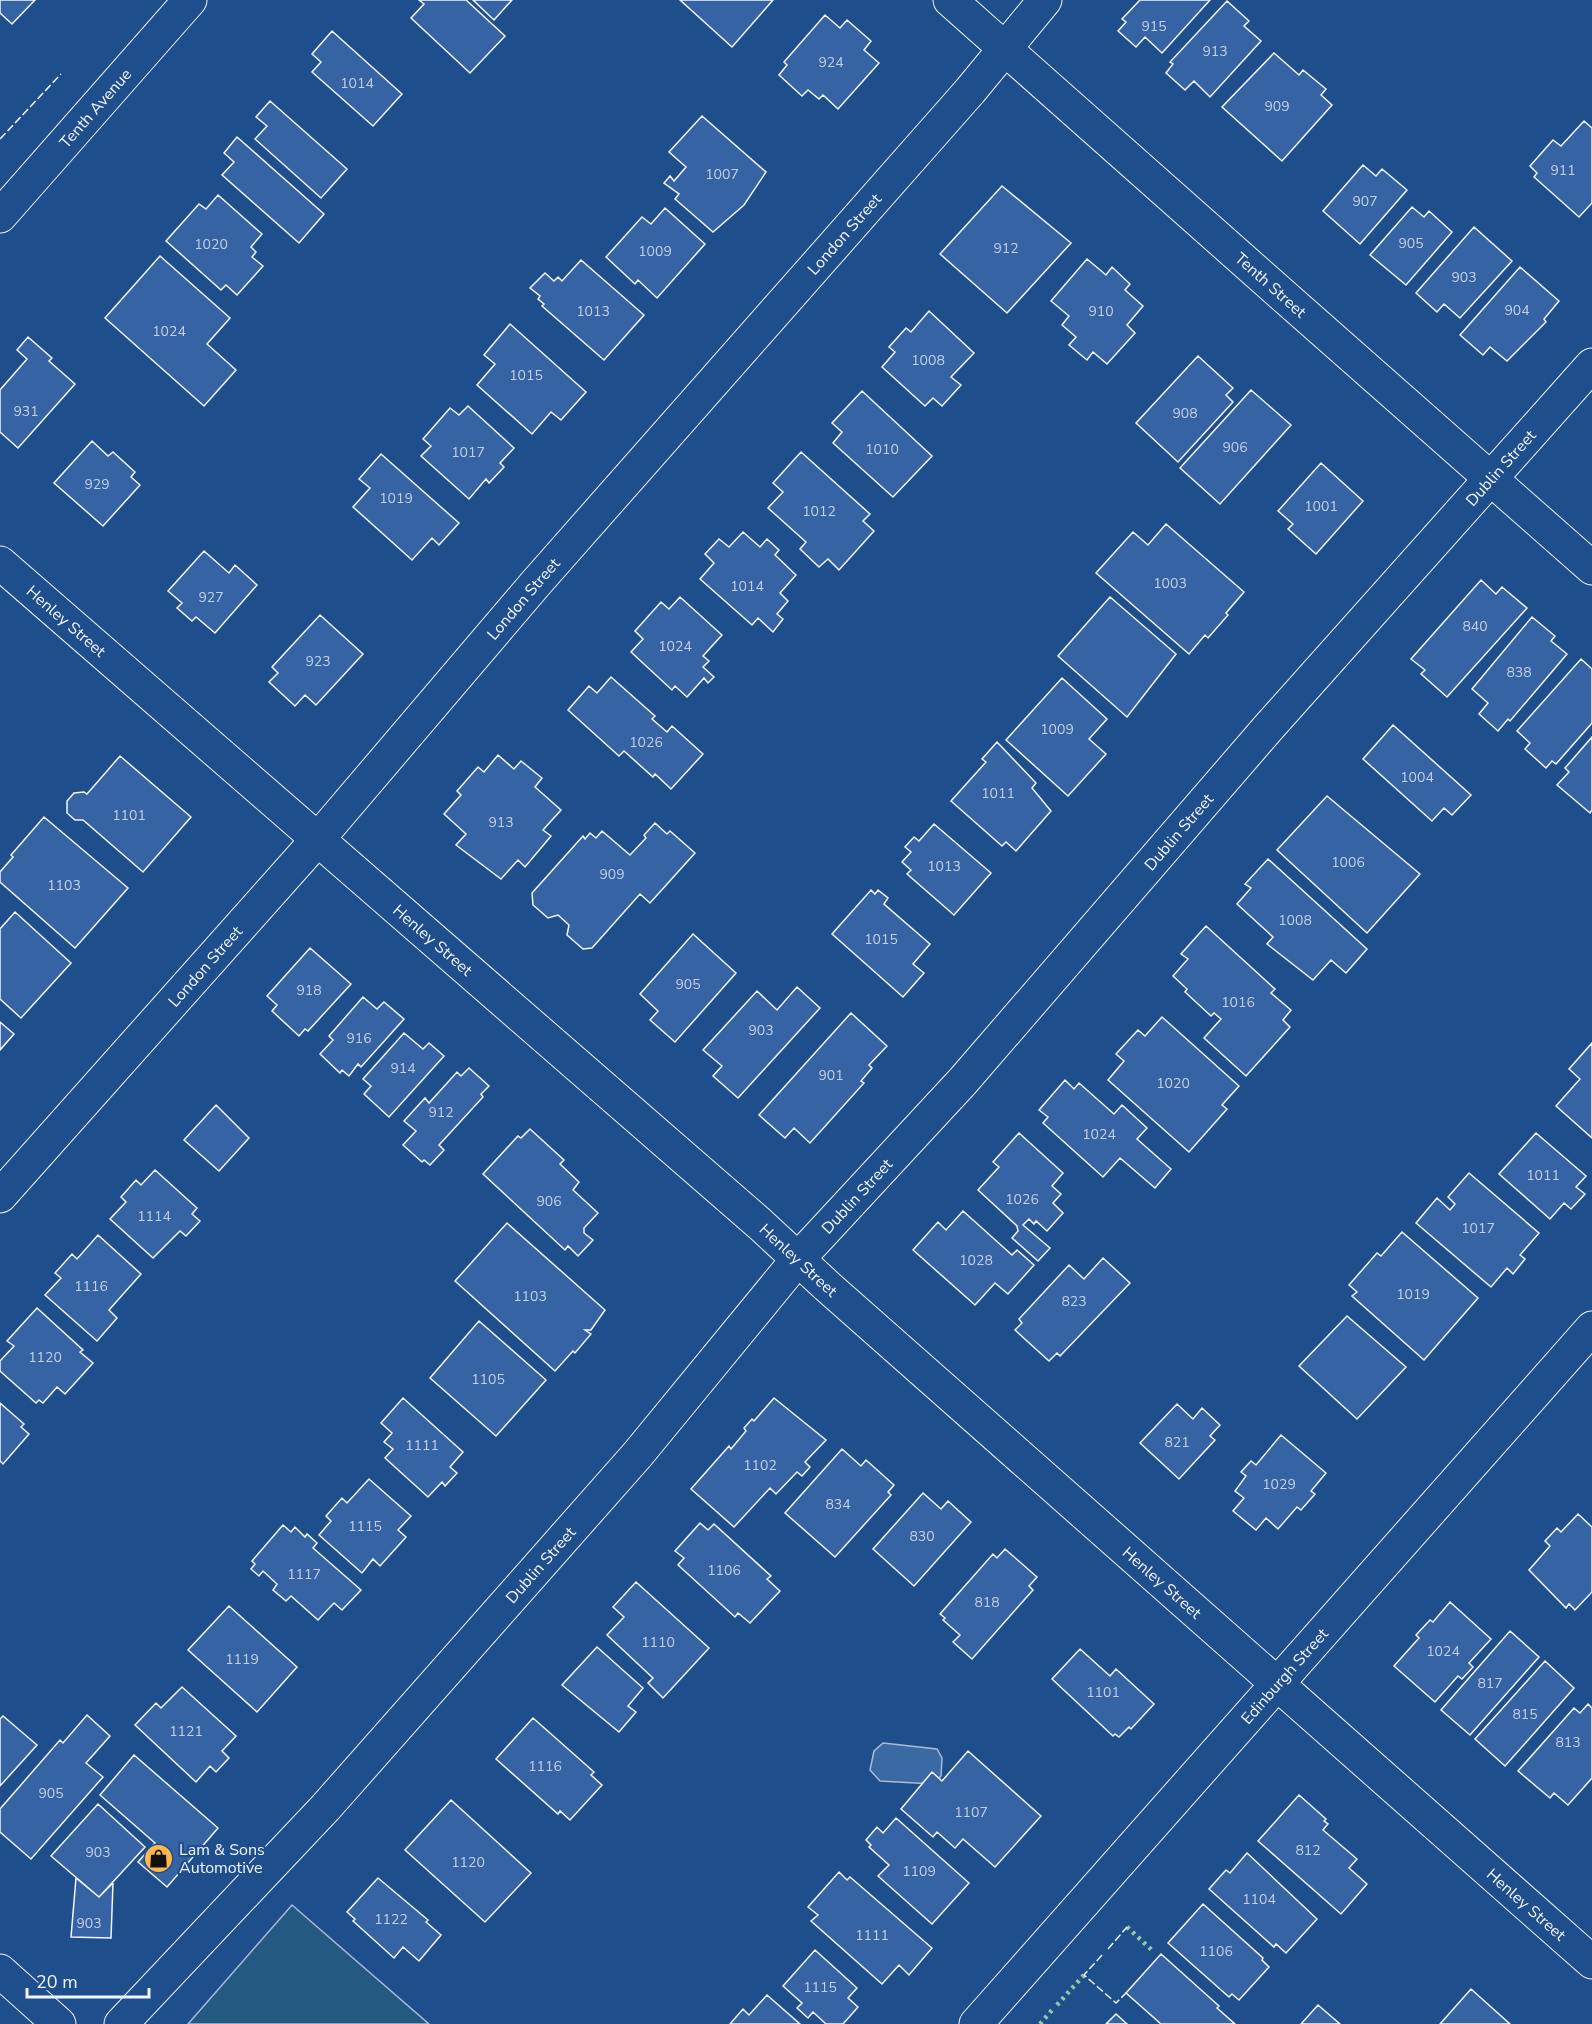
<svg xmlns="http://www.w3.org/2000/svg" width="1592" height="2024" font-family="'Nunito Sans',sans-serif">
	<style>
		.green { fill: #245a82; stroke: #a8bbd7; stroke-width: 1.5 }
		.water { fill: #3b69a3; stroke: #a8bbd7; stroke-width: 1.5 }
		.building { fill: #3563a3; stroke: #f2f6ff; stroke-width: 1.5 }
		.lines { fill: none; stroke-linecap: round; stroke-linejoin: round }
		.minor-casing { stroke: #f2f6ff; stroke-width: 35 }
		.tertiary-casing { stroke: #f2f6ff; stroke-width: 35 }
		.primary-casing { stroke: #f2f6ff; stroke-width: 35 }
		.minor { stroke: #1f4e8c; stroke-width: 33 }
		.tertiary { stroke: #1f4e8c; stroke-width: 33 }
		.primary { stroke: #1f4e8c; stroke-width: 33 }
		.hedge { stroke: #97c8a6; stroke-width: 4.5; stroke-dasharray: 3 4.5; stroke-linecap: butt }
		.fence { stroke: #f2f6ff; stroke-width: 1.5; stroke-dasharray: 8 3; stroke-linecap: butt }
		.labels { text-anchor: middle; stroke-width: 4.5; stroke-linejoin: round; paint-order: stroke }
		.number-label { font-size: 14px; fill: #c3d1e8 }
		.street-label { font-size: 16px; fill: #f2f6ff; stroke: #1f4e8c }
		.poi-label { font-size: 16px; fill: #f2f6ff; stroke: #1f4e8c; text-anchor: start }
	</style>
	<rect width="100%" height="100%" fill="#1f4e8c"/>
	<path class="green" d="M292,1905L429,2024H188Z"/>
	<path class="water" d="M883,1743L937,1749L942,1758L941,1776L933,1784L880,1781L870,1770L874,1751Z"/>
	<path class="building" d="M0,0H35L12,24L0,13Z
		M419,0H466L505,36L470,73L411,18L424,4Z
		M473,0H512L494,20Z
		M680,0H773L732,47Z
		M1140,0H1210L1162,53L1145,37L1136,47L1118,31L1126,22L1122,19Z
		M1227,1L1249,21L1244,26L1261,41L1210,97L1194,81L1185,90L1166,73L1173,64L1170,62Z
		M825,15L840,28L847,20L871,41L864,50L879,63L838,109L823,95L819,99L808,90L802,96L779,75L787,65L784,62Z
		M332,31L402,94L373,126L312,72L321,62L312,54Z
		M1274,53L1299,75L1303,70L1326,89L1321,95L1332,105L1282,161L1222,107Z
		M270,101L347,169L321,198L255,139L267,126L256,117Z
		M702,116L766,172L744,205L713,232L675,199L679,194L664,183L670,176L674,181L686,167L669,152Z
		M1584,121L1592,128V203L1579,217L1534,177L1537,173L1530,166L1553,140L1561,146Z
		M237,137L324,214L299,243L222,175L234,162L224,153Z
		M1363,165L1376,176L1382,169L1407,190L1360,244L1323,211Z
		M1002,186L1071,243L1007,313L940,254Z
		M218,195L262,234L251,247L256,252L252,257L263,266L237,295L226,285L221,290L166,241L199,204L206,209Z
		M1412,207L1424,217L1429,211L1452,232L1406,285L1370,255Z
		M665,208L705,244L657,298L638,280L635,284L606,257L642,217L651,224Z
		M1474,227L1512,261L1460,318L1444,304L1437,312L1416,293Z
		M160,256L230,318L207,344L236,370L204,406L105,318Z
		M1087,259L1106,275L1112,267L1130,284L1125,290L1143,306L1127,325L1135,333L1107,364L1093,352L1087,360L1069,345L1076,337L1062,325L1069,316L1051,301Z
		M581,260L644,315L604,360L542,306L544,304L538,299L540,296L530,288L545,273L554,281L558,277L562,281Z
		M1520,267L1559,301L1544,319L1546,322L1507,361L1490,347L1483,355L1460,335Z
		M929,311L974,353L951,377L961,385L942,406L933,398L925,406L882,367L895,352L889,347L906,328L911,332Z
		M510,324L586,392L561,420L551,412L532,434L477,385L495,364L484,355Z
		M28,337L52,358L49,361L75,384L18,448L0,432V390L27,359L17,350Z
		M1198,356L1233,388L1226,395L1233,402L1178,462L1136,423Z
		M1251,390L1291,425L1220,504L1180,468Z
		M862,391L932,456L893,497L833,443L842,432L832,423Z
		M468,406L514,448L500,463L504,467L489,483L486,479L469,499L421,456L431,446L423,439L450,408L459,415Z
		M92,441L108,456L113,452L135,472L131,477L140,485L103,526L54,483Z
		M801,452L870,514L863,521L874,531L839,570L828,559L819,567L800,549L806,542L768,508L783,492L773,483Z
		M381,454L459,523L439,545L432,538L412,560L353,507L370,488L359,479Z
		M1321,463L1363,501L1316,554L1288,529L1293,524L1278,511Z
		M1166,524L1244,592L1226,613L1228,615L1208,638L1205,635L1189,654L1096,573L1133,532L1148,545Z
		M743,532L760,547L767,539L779,550L775,555L796,575L780,593L788,601L777,614L783,619L773,632L758,618L752,625L700,579L714,563L705,554L719,539L729,547Z
		M204,551L229,573L235,565L257,585L215,633L196,617L192,621L177,608L182,603L168,591Z
		M1481,580L1496,594L1502,587L1527,608L1447,697L1421,674L1425,670L1411,659Z
		M680,597L722,635L703,656L709,661L703,667L714,677L708,683L704,678L687,697L675,686L672,690L631,652L643,639L635,631L661,602L669,609Z
		M1110,597L1176,654L1127,717L1058,656Z
		M320,615L363,654L316,705L305,695L295,706L269,682L278,673L272,667Z
		M1532,617L1555,636L1551,641L1567,654L1510,721L1508,719L1498,731L1479,714L1488,703L1472,689Z
		M1581,659L1592,669V723L1556,764L1552,761L1546,768L1525,749L1530,743L1517,731Z
		M611,677L655,716L652,719L667,732L672,726L703,754L671,789L655,774L653,777L624,751L619,756L568,710L589,686L597,693Z
		M1062,678L1107,719L1089,739L1106,754L1068,796L1006,740Z
		M1393,725L1471,795L1452,815L1444,808L1432,821L1363,759Z
		M1592,737V810L1590,813L1557,785L1569,772L1565,768Z
		M997,742L1036,783L1032,788L1051,811L1016,851L1006,842L1002,846L951,801L986,762L982,759Z
		M498,755L514,769L521,761L542,778L535,787L561,810L543,830L551,836L525,867L518,860L501,879L456,845L466,834L444,814L461,795L457,791L478,767L484,772Z
		M120,756L191,817L143,872L83,820H75L67,813V801L74,793L84,792L87,794Z
		M1327,796L1420,874L1367,933L1277,850Z
		M44,817L128,888L75,948L0,882V872L13,857L11,855Z
		M655,823L667,834L670,831L695,853L650,903L640,894L592,948L583,949L567,935L569,925L558,915L548,918L533,905L532,893L583,836L585,839L590,833L596,838L602,831L630,855L646,838L644,835Z
		M934,824L991,873L954,915L907,874L911,870L902,862L911,852L905,847L914,837L919,841Z
		M1268,859L1367,949L1346,973L1331,960L1313,980L1267,944L1273,937L1237,904L1251,888L1245,884Z
		M871,890L875,894L878,890L888,898L884,904L930,944L913,964L924,973L903,997L832,934Z
		M15,912L71,963L21,1018L0,999V929Z
		M1206,926L1275,989L1271,993L1291,1010L1283,1020L1290,1027L1246,1076L1204,1038L1221,1019L1214,1013L1211,1016L1185,992L1187,989L1173,976L1188,959L1181,954Z
		M693,934L736,973L675,1042L650,1020L658,1011L640,994Z
		M310,948L351,984L308,1031L305,1029L299,1036L272,1011L277,1005L267,996Z
		M797,987L820,1008L738,1098L713,1076L722,1066L703,1050L757,991L777,1010Z
		M363,997L377,1009L384,1002L404,1019L361,1067L358,1064L349,1076L342,1070L340,1073L320,1054L333,1040L329,1036Z
		M851,1013L887,1046L869,1065L872,1068L861,1081L864,1083L810,1143L794,1128L785,1138L759,1115Z
		M1162,1017L1239,1086L1222,1105L1227,1109L1189,1152L1108,1080L1124,1061L1116,1054L1138,1030L1145,1036Z
		M0,1022L14,1034L0,1050Z
		M404,1033L423,1049L429,1043L444,1056L389,1117L364,1094L371,1086L363,1079Z
		M1592,1043V1138L1556,1106L1580,1079L1569,1069Z
		M469,1068L489,1086L481,1094L483,1097L439,1145L444,1150L430,1165L424,1160L422,1162L403,1145L416,1131L404,1121L425,1098L429,1103L457,1072L461,1076Z
		M1065,1080L1074,1089L1079,1083L1114,1114L1122,1105L1147,1128L1137,1139L1171,1169L1155,1188L1120,1158L1103,1177L1043,1123L1048,1117L1039,1110Z
		M216,1105L249,1138L219,1171L184,1140Z
		M530,1129L564,1160L560,1164L579,1182L573,1190L598,1213L584,1228V1233L593,1240L578,1256L568,1246L565,1250L483,1174L518,1136L521,1138Z
		M1019,1133L1063,1173L1052,1186L1061,1194L1053,1203L1063,1213L1047,1231L1036,1221L1034,1224L1029,1219L1023,1225L1050,1248L1038,1261L1012,1238L1018,1231L1017,1226L978,1190L999,1167L993,1162Z
		M1536,1133L1586,1176L1576,1187L1585,1194L1571,1209L1564,1203L1550,1219L1499,1174Z
		M155,1170L197,1208L192,1214L200,1221L186,1236L180,1231L153,1258L110,1219L126,1202L121,1197L136,1180L141,1185Z
		M1469,1173L1539,1233L1520,1255L1525,1259L1513,1274L1507,1268L1491,1287L1416,1223L1437,1198L1450,1210L1455,1204L1448,1197Z
		M963,1211L1012,1255L1017,1250L1034,1265L1008,1294L995,1283L975,1305L913,1250L938,1222L946,1230Z
		M507,1223L605,1310L591,1330H585L591,1334L575,1353L573,1351L555,1371L455,1281Z
		M1402,1232L1478,1298L1424,1360L1352,1296L1357,1292L1349,1285L1377,1253L1381,1256Z
		M98,1235L141,1274L109,1310L117,1318L97,1341L45,1295L61,1278L55,1273L72,1254L77,1259Z
		M1103,1258L1130,1283L1060,1356L1057,1353L1049,1361L1015,1330L1022,1323L1019,1319L1069,1265L1084,1279Z
		M37,1308L83,1350L80,1352L93,1363L65,1394L57,1387L43,1403L39,1400L36,1403L0,1371V1361L14,1346L7,1341Z
		M1347,1316L1406,1367L1357,1419L1299,1366Z
		M479,1321L546,1380L496,1436L430,1378Z
		M403,1398L463,1452L450,1467L457,1473L445,1486L442,1482L428,1497L385,1458L393,1449L384,1442L392,1433L381,1423Z
		M774,1398L826,1440L805,1462L810,1467L802,1476L797,1472L776,1494L770,1488L734,1527L691,1489L729,1446L731,1449L746,1431L744,1428L752,1419L754,1421Z
		M0,1403L24,1424L21,1427L29,1434L3,1464L0,1461Z
		M1177,1404L1193,1419L1202,1408L1220,1425L1210,1436L1215,1440L1179,1479L1140,1443Z
		M1281,1435L1326,1473L1311,1491L1315,1494L1301,1510L1297,1507L1278,1529L1266,1518L1256,1530L1233,1511L1244,1498L1235,1491L1246,1476L1241,1472L1251,1461L1256,1465Z
		M842,1449L861,1466L866,1460L894,1485L888,1492L891,1495L835,1557L785,1513Z
		M369,1479L411,1516L398,1530L406,1537L380,1566L373,1559L362,1573L319,1535L331,1521L326,1516L342,1498L347,1503Z
		M923,1493L941,1509L948,1501L971,1522L914,1586L873,1549Z
		M1578,1514L1592,1527V1592L1575,1610L1569,1604L1566,1608L1529,1570L1550,1546L1545,1541L1557,1528L1561,1532Z
		M700,1523L708,1530L714,1524L771,1576L767,1579L780,1591L750,1623L738,1613L735,1617L678,1565L684,1558L675,1551Z
		M283,1525L291,1532L295,1527L305,1537L307,1534L317,1543L313,1548L361,1590L342,1610L334,1603L318,1620L291,1596L286,1601L273,1590L277,1584L263,1571L259,1576L251,1569L255,1564L252,1561Z
		M1005,1549L1037,1577L1029,1586L1033,1590L972,1659L953,1642L960,1635L943,1620L945,1618L940,1614L993,1554L997,1558Z
		M636,1582L709,1648L663,1698L648,1683L653,1678L607,1635L624,1617L613,1607Z
		M1450,1602L1491,1639L1469,1663L1473,1667L1462,1679L1458,1676L1435,1702L1394,1666L1419,1638L1416,1635L1430,1620L1433,1622Z
		M229,1606L297,1667L257,1712L188,1650Z
		M1510,1631L1539,1657L1470,1735L1441,1710Z
		M597,1647L643,1688L628,1706L636,1712L619,1732L562,1685Z
		M1080,1649L1110,1676L1116,1669L1154,1704L1131,1729L1129,1727L1119,1737L1115,1734L1113,1736L1052,1679Z
		M1545,1661L1574,1688L1505,1766L1475,1739Z
		M182,1687L236,1736L222,1751L229,1758L216,1772L210,1766L196,1782L135,1725L156,1703L161,1708Z
		M1588,1704L1592,1708V1778L1568,1805L1554,1793L1550,1798L1518,1771L1574,1708L1580,1713Z
		M87,1715L110,1736L86,1763L103,1777L31,1859L0,1832V1809L60,1740L63,1743Z
		M3,1716L37,1745L0,1786V1719Z
		M533,1718L594,1772L591,1775L602,1785L570,1820L560,1811L558,1814L496,1759Z
		M968,1751L1041,1816L995,1867L963,1839L955,1848L937,1832L933,1837L901,1809L932,1772L942,1781Z
		M134,1755L218,1828L167,1887L138,1862L155,1843L100,1795Z
		M1299,1795L1326,1819L1324,1821L1328,1824L1323,1830L1357,1859L1349,1868L1367,1884L1341,1914L1258,1841Z
		M451,1800L531,1873L485,1922L405,1850Z
		M98,1804L145,1847L99,1897L51,1856Z
		M896,1818L969,1883L932,1924L878,1876L889,1865L869,1847L871,1845L866,1840L877,1827L883,1833Z
		M1247,1853L1317,1919L1286,1953L1276,1944L1274,1947L1209,1889L1226,1870L1230,1873Z
		M839,1872L847,1880L850,1877L932,1948L909,1975L899,1965L882,1984L811,1921L818,1915L808,1907Z
		M76,1878L99,1897L113,1883L111,1938L71,1937Z
		M378,1878L428,1920L426,1922L441,1935L419,1961L403,1947L394,1958L353,1921L355,1919L347,1912Z
		M1203,1904L1263,1958L1262,1960L1269,1967L1239,2000L1232,1994L1229,1997L1168,1943Z
		M815,1950L857,1988L848,1998L858,2007L843,2024H826L813,2012L808,2018L797,2008L802,2003L783,1986Z
		M1161,1954L1219,2006L1217,2008L1235,2024H1161L1126,1993Z
		M1471,1989L1510,2024H1440Z
		M767,1995L800,2024H730L743,2009L749,2015Z
		M1318,2005L1340,2024H1301Z
		M1116,2014L1127,2024H1106Z"/>
	<g class="lines">
		<defs>
			<g id="minor">
				<path id="s1" d="M950,0C1164,189 1377,380 1592,568"/>
				<path id="s2" d="M0,563L760,1224L827,1286L1592,1962"/>
				<path id="s3" d="M0,1196L318,839L536,583L970,91L1045,0"/>
				<path id="s4" d="M121,2024L326,1807L638,1454L798,1259L963,1081L1268,728L1592,365"/>
				<path id="s5" d="M976,2024L1592,1328"/>
			</g>
			<path id="tertiary" d="M0,1971L59,2024"/>
			<g id="primary">
				<path id="s6" d="M0,216L190,0"/>
			</g>
		</defs>
		<use href="#minor" class="minor-casing"/>
		<use href="#tertiary" class="tertiary-casing"/>
		<use href="#primary" class="primary-casing"/>
		<use href="#minor" class="minor"/>
		<use href="#tertiary" class="tertiary"/>
		<use href="#primary" class="primary"/>
		<path class="hedge" d="M1127,1927L1154,1952
			M1057,2005L1084,1975
			M1040,2024L1052,2010"/>
		<path class="fence" d="M0,139L61,74
			M1108,1949L1127,1927
			M1102,1955L1084,1975L1116,2003L1126,1993"/>
	</g>
	<defs>
		<symbol id="shop-disc" viewBox="-11 -11 22 22"><circle r="9.5" fill="#ffb74d" stroke="#1f4e8c"/><path d="M-5-2.5h2.3a2.7 3.5 0 0 1 5.4 0H5L5.5 6h-11ZM-1.5-2.5h3a1.5 2.3 0 0 0-3 0Z" fill="#111"/></symbol>
	</defs>
	<g fill-rule="evenodd">
		<use href="#shop-disc" x="142" y="1842" width="33" height="33"/>
	</g>
	<g class="labels">
		<g class="number-label">
			<text x="1154" y="31">915</text>
			<text x="1215" y="56">913</text>
			<text x="831" y="67">924</text>
			<text x="357" y="88">1014</text>
			<text x="1277" y="111">909</text>
			<text x="1563" y="175">911</text>
			<text x="722" y="179">1007</text>
			<text x="1365" y="206">907</text>
			<text x="1411" y="248">905</text>
			<text x="211" y="249">1020</text>
			<text x="1006" y="253">912</text>
			<text x="655" y="256">1009</text>
			<text x="1464" y="282">903</text>
			<text x="1517" y="315">904</text>
			<text x="593" y="316">1013</text>
			<text x="1101" y="316">910</text>
			<text x="169" y="336">1024</text>
			<text x="928" y="365">1008</text>
			<text x="526" y="380">1015</text>
			<text x="26" y="416">931</text>
			<text x="1185" y="418">908</text>
			<text x="1235" y="452">906</text>
			<text x="882" y="454">1010</text>
			<text x="468" y="457">1017</text>
			<text x="97" y="489">929</text>
			<text x="396" y="503">1019</text>
			<text x="1321" y="511">1001</text>
			<text x="819" y="516">1012</text>
			<text x="1170" y="588">1003</text>
			<text x="747" y="591">1014</text>
			<text x="211" y="602">927</text>
			<text x="1475" y="631">840</text>
			<text x="675" y="651">1024</text>
			<text x="318" y="666">923</text>
			<text x="1519" y="677">838</text>
			<text x="1057" y="734">1009</text>
			<text x="646" y="747">1026</text>
			<text x="1417" y="782">1004</text>
			<text x="998" y="798">1011</text>
			<text x="129" y="820">1101</text>
			<text x="501" y="827">913</text>
			<text x="1348" y="867">1006</text>
			<text x="944" y="871">1013</text>
			<text x="612" y="879">909</text>
			<text x="64" y="890">1103</text>
			<text x="1295" y="925">1008</text>
			<text x="881" y="944">1015</text>
			<text x="688" y="989">905</text>
			<text x="309" y="995">918</text>
			<text x="1238" y="1007">1016</text>
			<text x="761" y="1035">903</text>
			<text x="359" y="1043">916</text>
			<text x="403" y="1073">914</text>
			<text x="831" y="1080">901</text>
			<text x="1173" y="1088">1020</text>
			<text x="441" y="1117">912</text>
			<text x="1099" y="1139">1024</text>
			<text x="1543" y="1180">1011</text>
			<text x="1022" y="1204">1026</text>
			<text x="549" y="1206">906</text>
			<text x="154" y="1221">1114</text>
			<text x="1478" y="1233">1017</text>
			<text x="976" y="1265">1028</text>
			<text x="91" y="1291">1116</text>
			<text x="1413" y="1299">1019</text>
			<text x="530" y="1301">1103</text>
			<text x="1074" y="1306">823</text>
			<text x="45" y="1362">1120</text>
			<text x="488" y="1384">1105</text>
			<text x="1177" y="1447">821</text>
			<text x="422" y="1450">1111</text>
			<text x="760" y="1470">1102</text>
			<text x="1279" y="1489">1029</text>
			<text x="838" y="1509">834</text>
			<text x="365" y="1531">1115</text>
			<text x="922" y="1541">830</text>
			<text x="724" y="1575">1106</text>
			<text x="304" y="1579">1117</text>
			<text x="987" y="1607">818</text>
			<text x="658" y="1647">1110</text>
			<text x="1443" y="1656">1024</text>
			<text x="242" y="1664">1119</text>
			<text x="1490" y="1688">817</text>
			<text x="1103" y="1697">1101</text>
			<text x="1525" y="1719">815</text>
			<text x="186" y="1736">1121</text>
			<text x="1568" y="1747">813</text>
			<text x="545" y="1771">1116</text>
			<text x="51" y="1798">905</text>
			<text x="971" y="1817">1107</text>
			<text x="1308" y="1855">812</text>
			<text x="98" y="1857">903</text>
			<text x="468" y="1867">1120</text>
			<text x="919" y="1876">1109</text>
			<text x="1259" y="1904">1104</text>
			<text x="391" y="1924">1122</text>
			<text x="89" y="1928">903</text>
			<text x="872" y="1940">1111</text>
			<text x="1216" y="1956">1106</text>
			<text x="820" y="1992">1115</text>
		</g>
		<g class="street-label">
			<text dy="6" stroke="none"><textPath href="#s6" startOffset="144">Tenth Avenue</textPath></text>
			<text dy="6" stroke="none"><textPath href="#s3" startOffset="1280">London Street</textPath></text>
			<text dy="6" stroke="none"><textPath href="#s1" startOffset="429">Tenth Street</textPath></text>
			<text dy="6" stroke="none"><textPath href="#s4" startOffset="2080">Dublin Street</textPath></text>
			<text dy="6" stroke="none"><textPath href="#s3" startOffset="794">London Street</textPath></text>
			<text dy="6" stroke="none"><textPath href="#s2" startOffset="88">Henley Street</textPath></text>
			<text dy="6" stroke="none"><textPath href="#s4" startOffset="1594">Dublin Street</textPath></text>
			<text dy="6" stroke="none"><textPath href="#s2" startOffset="574">Henley Street</textPath></text>
			<text dy="6" stroke="none"><textPath href="#s3" startOffset="308">London Street</textPath></text>
			<text dy="6" stroke="none"><textPath href="#s4" startOffset="1108">Dublin Street</textPath></text>
			<text dy="6" stroke="none"><textPath href="#s2" startOffset="1060">Henley Street</textPath></text>
			<text dy="6" stroke="none"><textPath href="#s4" startOffset="622">Dublin Street</textPath></text>
			<text dy="6" stroke="none"><textPath href="#s2" startOffset="1546">Henley Street</textPath></text>
			<text dy="6" stroke="none"><textPath href="#s5" startOffset="465">Edinburgh Street</textPath></text>
			<text dy="6" stroke="none"><textPath href="#s2" startOffset="2032">Henley Street</textPath></text>
		</g>
		<g class="poi-label">
			<text x="179" y="1855">Lam &amp; Sons<tspan x="179" dy="18">Automotive</tspan></text>
		</g>
	</g>
	<path d="M27 1988v9h122v-9" fill="none" stroke="#f2f6ff" stroke-width="3"/>
	<text x="36" y="1988" font-size="18" fill="#f2f6ff" stroke="#1f4e8c" stroke-width="4.5" paint-order="stroke">20 m</text>
</svg>
